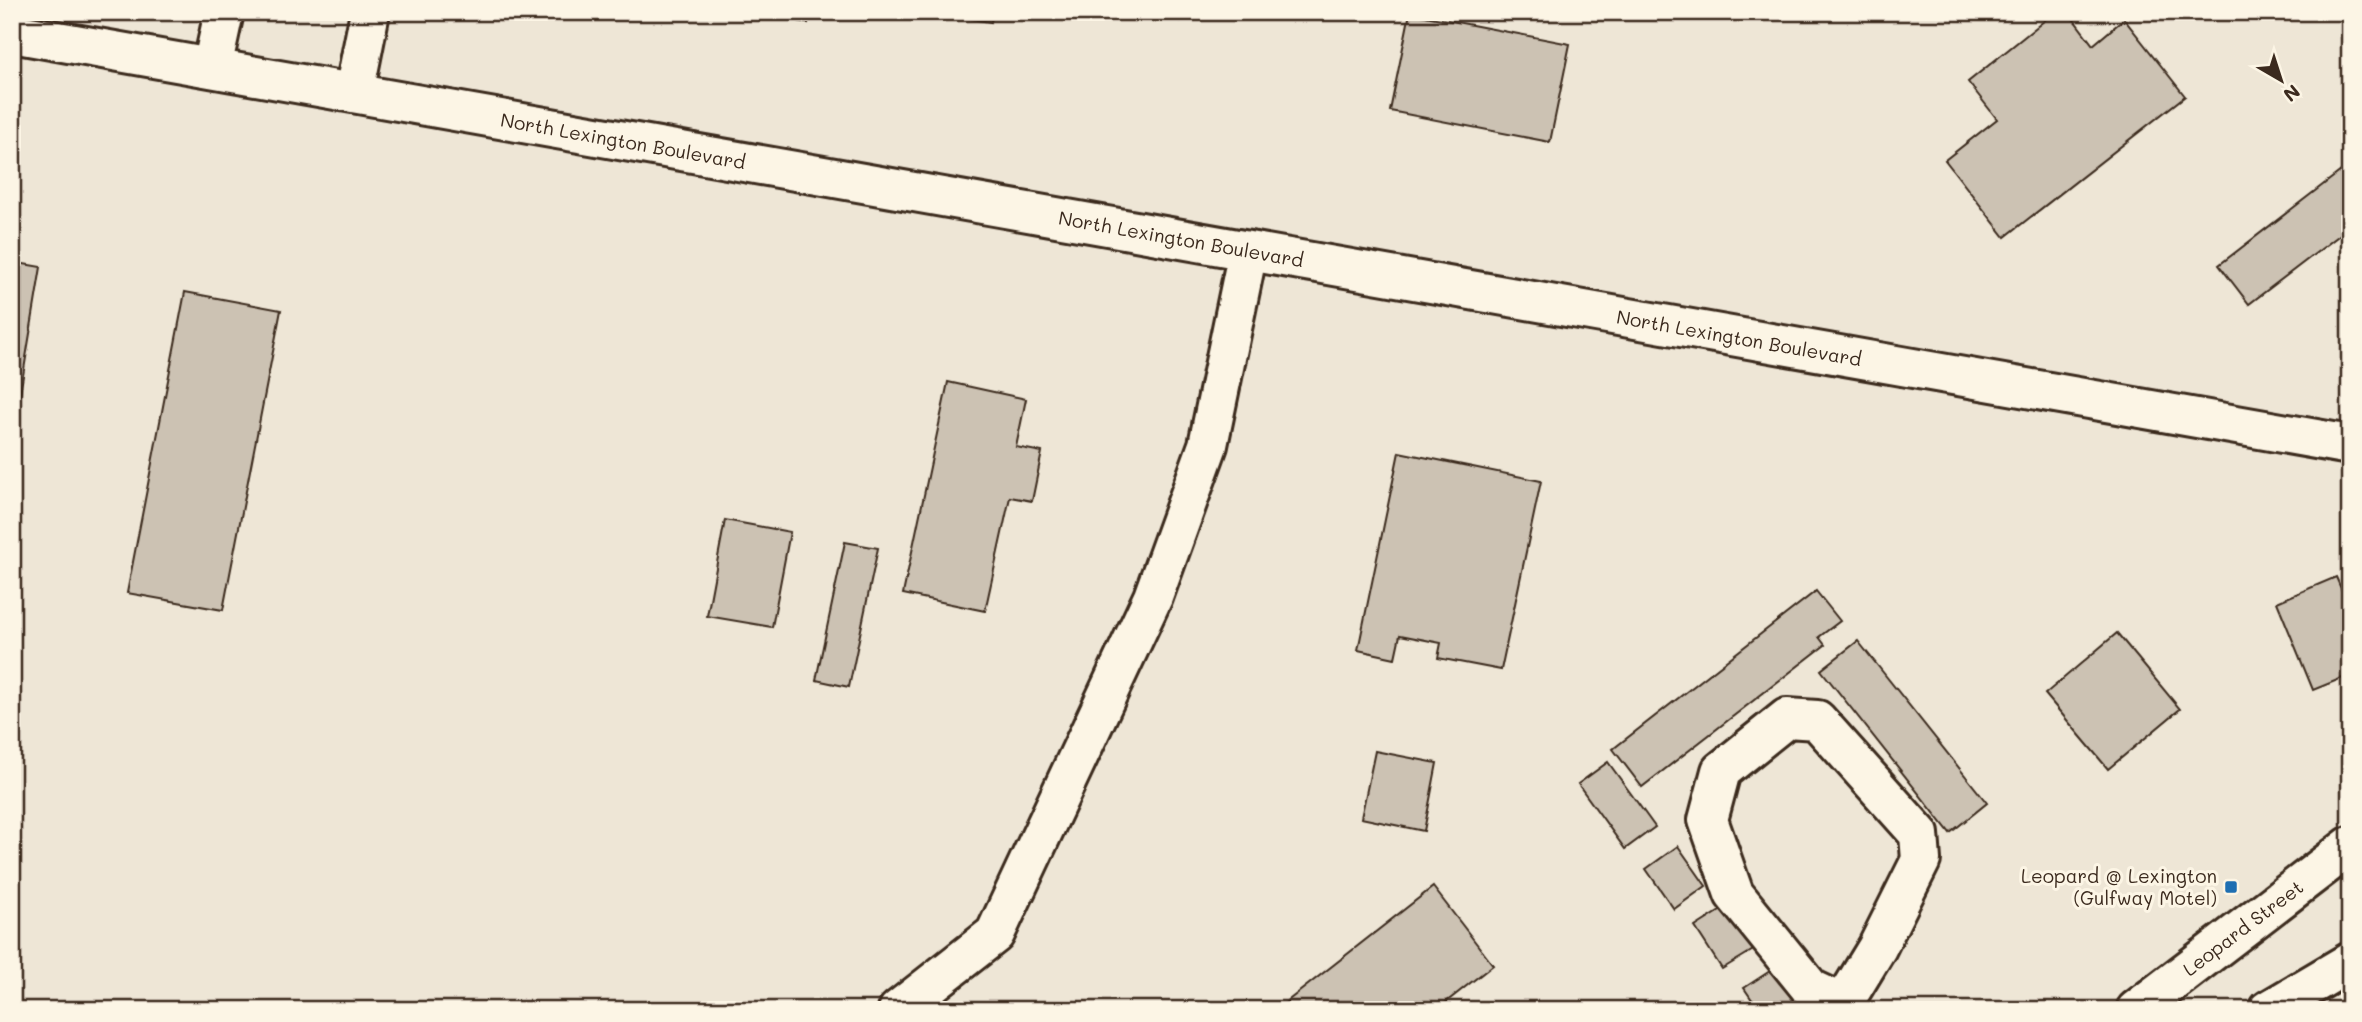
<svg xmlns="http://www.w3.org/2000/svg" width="2362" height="1022" font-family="Mali,sans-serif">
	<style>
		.built { fill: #eee6d6 }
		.building { fill: #ccc2b3; stroke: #3b2a1e; stroke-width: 2 }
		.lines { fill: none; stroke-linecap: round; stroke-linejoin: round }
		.minor-casing { stroke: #3b2a1e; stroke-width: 44 }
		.major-casing { stroke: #3b2a1e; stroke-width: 44 }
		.minor { stroke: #fcf5e5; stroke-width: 38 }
		.major { stroke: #fcf5e5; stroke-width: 38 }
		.poi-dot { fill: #1f6fb2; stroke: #fcf5e5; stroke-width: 2.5 }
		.labels { text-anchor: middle; stroke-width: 6; stroke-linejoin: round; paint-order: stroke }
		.street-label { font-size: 19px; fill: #3b2a1e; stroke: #fcf5e5 }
		.poi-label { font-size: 19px; fill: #3b2a1e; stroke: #fcf5e5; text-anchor: end }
	</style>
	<rect width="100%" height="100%" fill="#fcf5e5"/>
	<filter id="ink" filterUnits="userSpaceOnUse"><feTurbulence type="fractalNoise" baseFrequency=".0143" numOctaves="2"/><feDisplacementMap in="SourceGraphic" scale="14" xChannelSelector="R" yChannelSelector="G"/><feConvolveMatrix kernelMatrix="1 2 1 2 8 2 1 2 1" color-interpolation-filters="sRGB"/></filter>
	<g filter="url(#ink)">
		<path class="built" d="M12,12H2350V1010H12Z"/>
		<path class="building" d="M753,12H810L808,23Z
			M924,12H993L991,22Z
			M1144,12H1182L1180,21Z
			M2055,12H2068L2093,45L2124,19L2185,96L2005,237L1945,160L1997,119L1968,82Z
			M1410,13L1570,44L1550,142L1390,111Z
			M2350,164V227L2249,304L2219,265Z
			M12,262L41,267L15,424H12Z
			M185,292L281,310L223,610L127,593Z
			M948,382L1026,399L1016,447L1042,452L1032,501L1010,497L985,611L903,594Z
			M1399,452L1541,481L1501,670L1438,658L1441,643L1400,635L1395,658L1358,650Z
			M725,520L790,532L772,627L707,616Z
			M845,542L878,548L849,687L816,680Z
			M2336,577L2350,609V675L2313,690L2277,602Z
			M1816,591L1840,621L1819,637L1825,645L1642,787L1613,749Z
			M2117,633L2180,709L2108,769L2045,694Z
			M1858,641L1987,803L1950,833L1821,670Z
			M1375,751L1437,763L1424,831L1361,818Z
			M1608,762L1655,827L1625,849L1578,784Z
			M1678,846L1706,886L1674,909L1646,869Z
			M1433,887L1493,965L1436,1010H1276Z
			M1728,906L1755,949L1722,969L1695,927Z
			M1779,965L1810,1010H1759L1744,988Z"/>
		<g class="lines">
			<defs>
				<path id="minor" d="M12,33L2350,445
					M212,68L224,12
					M354,93L370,12
					M1843,1004L1877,948L1921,860L1919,834L1817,720L1787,718L1721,771L1708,820L1734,894L1811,989L1843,1004L1847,1010
					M898,1010L995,934L1153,597L1208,445L1248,251"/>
				<path id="major" d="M2136,1010L2350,846
					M2269,1010L2350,962"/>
			</defs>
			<use href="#minor" class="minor-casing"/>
			<use href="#major" class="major-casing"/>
			<use href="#minor" class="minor"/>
			<use href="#major" class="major"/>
		</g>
	</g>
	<rect class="poi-dot" x="2224" y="880" width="14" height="14" rx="3.5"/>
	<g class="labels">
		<g class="street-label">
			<text transform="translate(623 141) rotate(10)" y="7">North Lexington Boulevard</text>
			<text transform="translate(1181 239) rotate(10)" y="7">North Lexington Boulevard</text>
			<text transform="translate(1739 338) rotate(10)" y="7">North Lexington Boulevard</text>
			<text transform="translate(2243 928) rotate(-37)" y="7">Leopard Street</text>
		</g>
		<g class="poi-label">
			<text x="2217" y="883">Leopard @ Lexington<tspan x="2217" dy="22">(Gulfway Motel)</tspan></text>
		</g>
	</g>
	<rect width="2362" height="1022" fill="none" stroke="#fcf5e5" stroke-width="42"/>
	<rect x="21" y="21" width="2320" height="980" fill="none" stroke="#3b2a1e" stroke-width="2.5" filter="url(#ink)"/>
	<g transform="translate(2281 80) rotate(141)" stroke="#fcf5e5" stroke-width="5" paint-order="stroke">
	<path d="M0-5L12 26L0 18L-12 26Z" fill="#3b2a1e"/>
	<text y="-10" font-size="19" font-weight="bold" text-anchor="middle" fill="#3b2a1e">N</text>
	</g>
</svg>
